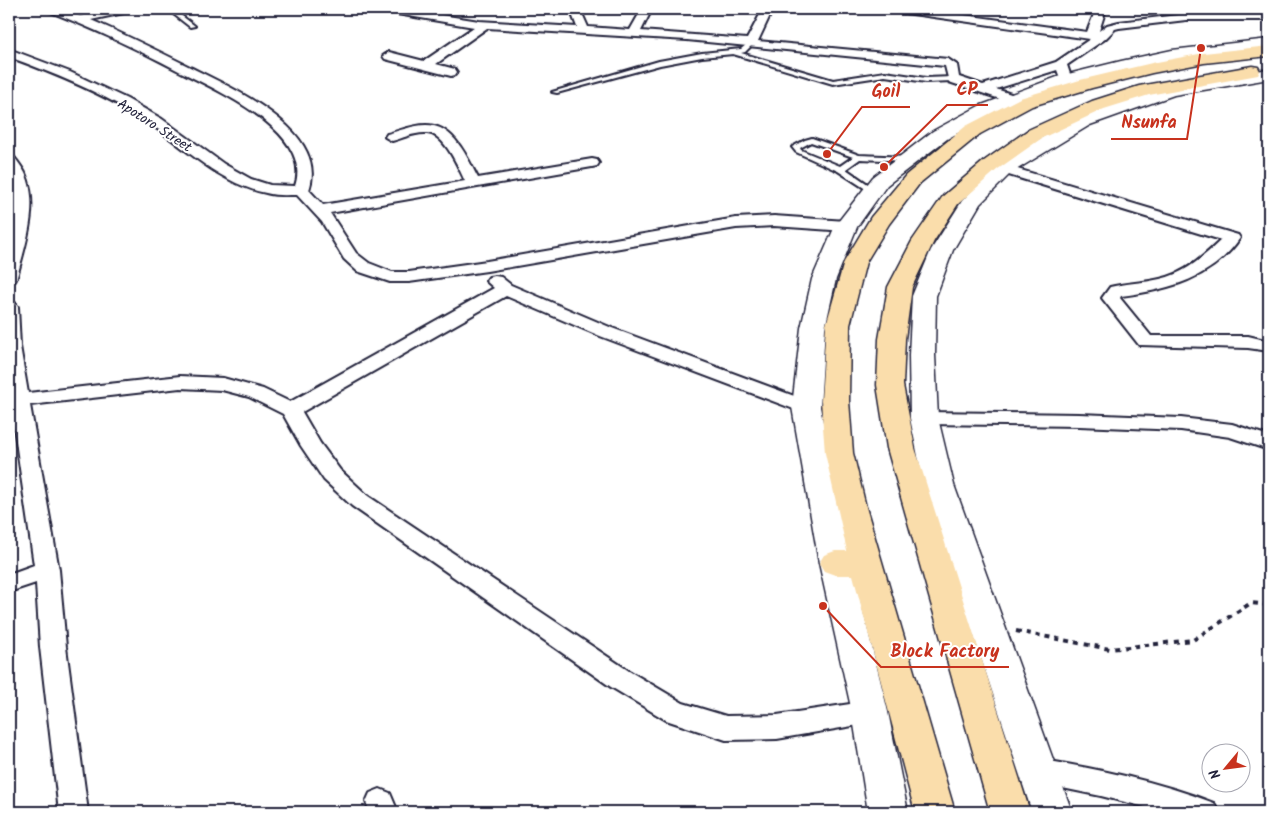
<svg xmlns="http://www.w3.org/2000/svg" width="1278" height="821" font-family="Kalam,sans-serif">
	<style>
		.lines { fill: none; stroke-linecap: round; stroke-linejoin: round }
		.lane-casing { stroke: #22223b; stroke-width: 4 }
		.street-casing { stroke: #22223b; stroke-width: 4 }
		.secondary-casing { stroke: #22223b; stroke-width: 3 }
		.primary-casing { stroke: #22223b; stroke-width: 3 }
		.path { stroke: #22223b; stroke-width: 4; stroke-dasharray: 5 5; stroke-linecap: butt }
		.lane { fill: #fff; fill-rule: evenodd }
		.street { fill: #fff; fill-rule: evenodd }
		.secondary { fill: #fff; fill-rule: evenodd }
		.primary { fill: #faddab; fill-rule: evenodd }
		.labels { text-anchor: middle; stroke-width: 4; stroke-linejoin: round; paint-order: stroke }
		.far-street-label { font-size: 14px; fill: #22223b; stroke: #fff }
		.leader { fill: none; stroke: #c8321e; stroke-width: 2 }
		.callout-dot { fill: #c8321e; stroke: #fff; stroke-width: 2 }
		.callout-label { font-size: 18px; text-anchor: middle; font-weight: bold; fill: #c8321e; stroke: #fff; stroke-width: 4; stroke-linejoin: round; paint-order: stroke }
	</style>
	<rect width="100%" height="100%" fill="#fff"/>
	<filter id="ink" filterUnits="userSpaceOnUse"><feTurbulence type="fractalNoise" baseFrequency=".02" numOctaves="2"/><feDisplacementMap in="SourceGraphic" scale="10" xChannelSelector="R" yChannelSelector="G"/><feConvolveMatrix kernelMatrix="1 2 1 2 8 2 1 2 1" color-interpolation-filters="sRGB"/></filter>
	<g filter="url(#ink)">
		<g class="lines">
			<defs>
				<path id="lane" d="M167,9H173L195,26L190,27Z
					M751,41L754,43L745,52L741,53L833,80L885,72L926,78L953,77L956,79L953,81L926,82L885,76L833,84L733,54L702,57L660,65L557,93L552,92L659,61L702,53L741,49Z
					M812,138L859,155L908,157L912,159L908,161L860,159L846,169L875,189L876,191L872,193L838,171L796,152L792,147L794,146L805,140ZM811,142L853,157L840,166L801,150L800,148Z"/>
				<path id="street" d="M47,9H61L80,16L114,9H134L133,11L91,20C124,34 156,50 188,66C230,87 330,130 309,190L323,205L465,181C458,167 445,134 427,133C415,132 403,138 392,141L385,137L387,134C399,131 413,125 426,125C454,125 467,157 478,178L592,159L597,160L599,163L597,166L592,167L330,213L356,253L369,263L392,272H409L487,261L736,218L774,216L846,221L852,223L854,226L852,229L846,231L774,226L736,228L487,271L409,282H390L357,271L344,259L322,222L297,195C287,195 276,196 266,193C216,183 179,141 137,115C97,91 53,73 9,57V49L70,72L127,99L162,119L224,164L251,179L270,185L295,186C314,131 214,89 177,70C135,48 92,28 48,11Z
					M380,9H404L479,21L577,27L570,9H580L588,27L630,30L642,9H652L641,31L747,39L763,9H773L758,41L948,59L957,65L959,77L983,85L1056,62L1090,39L898,12L893,9H920L1087,32L1096,9H1106L1099,31L1107,25L1119,22L1186,14H1269V20H1186L1119,28L1115,29L1105,39L1067,65L1072,80L1070,83H1062L1057,70L996,89L1017,96L1018,99L1017,102L1012,103L949,82L945,66L687,40L487,28L436,64L455,69L457,72L455,75L451,76L385,59L383,56L389,52L424,61L474,27L385,12Z
					M9,156L14,157C18,162 22,167 25,173C40,205 25,245 17,277L15,281L9,282V245L16,201L15,186L9,170Z
					M1004,165L1238,235L1240,238C1212,279 1168,290 1121,296L1120,298L1151,336H1248L1269,341V351L1248,348L1139,345L1102,298L1110,287C1126,283 1143,283 1160,279C1185,274 1203,257 1221,240L999,172L997,169L999,166Z
					M495,276L501,277L511,285L612,328L813,403L816,407L813,411L806,413L799,411L600,336L506,296L302,412L320,443L340,470L368,496L629,671L683,703L726,716L777,715L870,701L879,704L883,712L879,720L870,723L777,739L726,740L666,720L611,687L352,506L324,480L301,446L283,414L249,397L222,390L180,388L30,405L59,570L66,647L88,812H59L40,647L36,583L9,592V574L34,565L9,393V302L15,303L18,307L20,346L28,393L180,376L223,378L263,389L290,402L494,288L486,281L489,277Z
					M924,412L1079,414L1181,418L1232,424L1269,436V450L1230,437L1181,430L1079,426L924,424L917,423L914,418L917,413Z
					M1038,759C1098,769 1157,781 1214,803L1219,812H1165L1101,796L1038,783L1028,780L1024,771L1028,762Z
					M380,789L390,793L398,812H370L366,802L370,793Z"/>
				<path id="secondary" d="M1269,39V49L1172,60L1122,71L1072,84L991,114L947,139L887,185L857,227L836,279L825,328L820,407L851,563L888,712L908,812H868L852,712L819,563L792,407L801,328L812,279L835,226L873,177L933,131L979,106L1060,76L1121,61L1172,50Z
					M1269,69V79L1174,95L1090,125L1011,173L980,204L953,250L936,296L935,355L938,418L954,485L1072,812H1032L924,485L910,418L909,355L912,296L931,250L962,201L997,165L1076,117L1165,86Z"/>
				<path id="primary" d="M1269,46V56L1204,63L1152,73L1092,88L1032,106L980,134L920,183L889,224L866,262L850,325L849,401L853,453L866,507L955,812H915L853,575H835L824,571L819,563L824,555L835,551H847L825,453L821,401L826,325L844,262L871,217L906,175L966,126L1020,98L1080,80L1152,63L1204,53Z
					M1252,66L1258,67L1260,71L1258,75L1149,95L1104,109L1042,138L998,169L958,204L934,241L912,287L905,339L903,385L915,448L1030,812H990L887,448L877,385L879,339L888,287L912,241L943,196L984,161L1028,130L1092,101L1139,86Z"/>
			</defs>
			<use href="#lane" class="lane-casing"/>
			<use href="#street" class="street-casing"/>
			<use href="#secondary" class="secondary-casing"/>
			<use href="#primary" class="primary-casing"/>
			<path class="path" d="M1016,631L1110,649L1193,640L1251,603L1269,605"/>
			<use href="#lane" class="lane"/>
			<use href="#street" class="street"/>
			<use href="#secondary" class="secondary"/>
			<use href="#primary" class="primary"/>
		</g>
	</g>
	<g class="labels">
		<g class="far-street-label">
			<text transform="translate(155 125) rotate(33)" y="5">Apotoro Street</text>
		</g>
	</g>
	<path class="leader" d="M884 167L947 105H988M827 154L862 107H910M1201 48L1187 139H1111M823 606L881 667H1009"/>
	<g class="callout-dot">
		<circle cx="884" cy="167" r="5"/>
		<circle cx="827" cy="154" r="5"/>
		<circle cx="1201" cy="48" r="5"/>
		<circle cx="823" cy="606" r="5"/>
	</g>
	<g class="callout-label">
		<text x="967" y="95">CP</text>
		<text x="886" y="97">Goil</text>
		<text x="1149" y="128">Nsunfa</text>
		<text x="945" y="657">Block Factory</text>
	</g>
	<rect width="1278" height="821" fill="none" stroke="#fff" stroke-width="30"/>
	<rect x="15" y="15" width="1248" height="791" fill="none" stroke="#22223b" stroke-width="2" filter="url(#ink)"/>
	<g transform="translate(1226 768) rotate(241)"><circle r="24" fill="#ffffff" stroke="#a7a7b1"/>
	<path d="M0-4L9 19L0 12L-9 19Z" fill="#c8321e"/>
	<text y="-8" font-size="14" font-weight="bold" text-anchor="middle" fill="#22223b">N</text>
	</g>
</svg>
